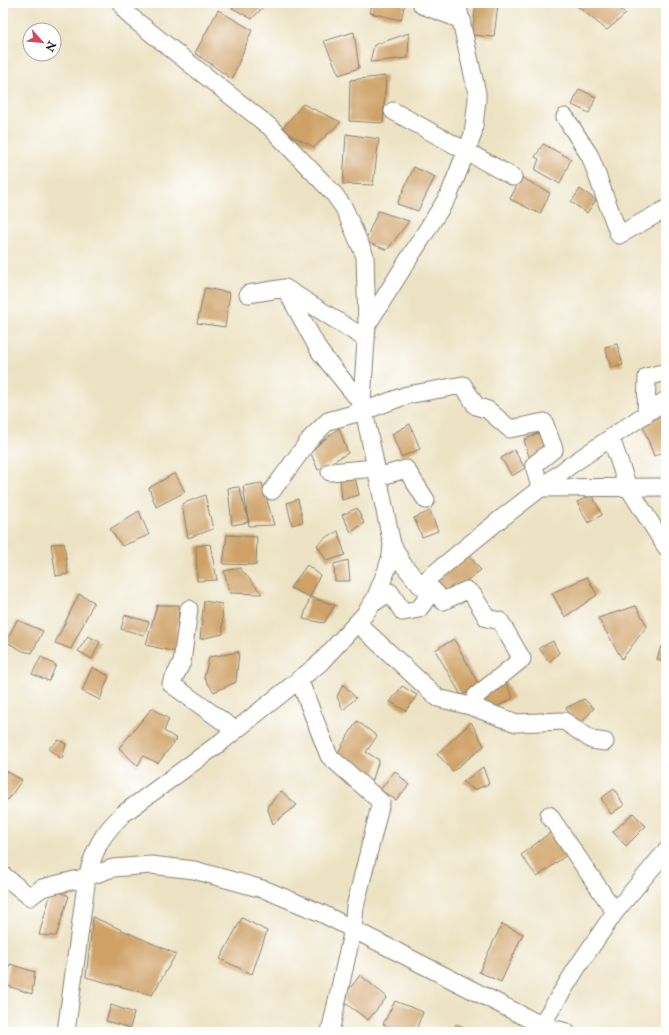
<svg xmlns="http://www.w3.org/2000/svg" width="669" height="1035" font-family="'IM FELL Double Pica',serif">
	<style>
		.building { fill: #cfa166 }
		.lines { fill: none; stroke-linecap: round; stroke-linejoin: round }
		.minor-casing { stroke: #848070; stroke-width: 19 }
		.minor { stroke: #fff; stroke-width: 17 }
	</style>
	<rect width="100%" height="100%" fill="#fff"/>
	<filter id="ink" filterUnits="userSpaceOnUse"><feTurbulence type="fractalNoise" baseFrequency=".025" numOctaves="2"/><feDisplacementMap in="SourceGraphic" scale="8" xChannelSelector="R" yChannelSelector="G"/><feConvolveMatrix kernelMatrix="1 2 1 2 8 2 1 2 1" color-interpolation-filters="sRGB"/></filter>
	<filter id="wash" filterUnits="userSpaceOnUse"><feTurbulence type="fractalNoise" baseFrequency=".012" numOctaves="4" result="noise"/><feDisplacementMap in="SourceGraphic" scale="16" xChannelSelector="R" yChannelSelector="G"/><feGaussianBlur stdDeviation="0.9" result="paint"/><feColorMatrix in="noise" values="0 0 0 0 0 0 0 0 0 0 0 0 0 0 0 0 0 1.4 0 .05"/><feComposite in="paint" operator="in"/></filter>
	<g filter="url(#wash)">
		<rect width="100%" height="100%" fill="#ede3c4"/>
		<g id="blocks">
			<path class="building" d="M223,3H267L252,19Z
				M372,3H405L401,20L370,13Z
				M476,3H498L494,37L472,35Z
				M573,3H613L626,14L607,30Z
				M218,10L252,30L232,79L195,53Z
				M354,32L359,68L339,75L324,41Z
				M409,33L408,58L370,62L374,45Z
				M386,76L383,123L349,121L350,80Z
				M579,89L596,97L589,113L572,105Z
				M303,104L341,122L314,147L281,130Z
				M346,134L379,139L373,185L343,184Z
				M543,144L571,159L560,184L535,170L539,159L535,157Z
				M414,167L435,177L418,211L397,204Z
				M521,177L550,193L540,214L510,199Z
				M580,189L596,200L587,213L571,202Z
				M378,211L409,221L387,250L365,241Z
				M205,288L230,293L225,327L197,323Z
				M617,344L623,365L611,368L605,347Z
				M666,415V451L654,456L642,424Z
				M410,424L420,449L401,457L392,434Z
				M339,428L348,453L318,470L310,451Z
				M544,430L549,449L530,460L524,440Z
				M514,450L525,468L512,476L501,458Z
				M354,472L359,495L342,500L340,479Z
				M175,473L185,492L156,507L149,488Z
				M262,483L274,525L249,526L243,486Z
				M239,487L249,522L232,525L228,488Z
				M205,495L213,529L188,538L182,504Z
				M592,495L602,515L588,523L577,502Z
				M298,499L303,522L292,525L287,503Z
				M357,508L364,523L351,532L342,515Z
				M139,511L149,535L122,546L110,529Z
				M430,511L438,531L422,537L414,518Z
				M666,519V537L657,526Z
				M338,531L345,555L327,561L317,545L325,538Z
				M227,535L257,537L256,565L223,564Z
				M64,543L68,574L56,576L51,544Z
				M210,544L217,580L197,581L196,546Z
				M467,554L481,570L444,597L434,582Z
				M348,560L350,581H335L334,564Z
				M307,565L320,575L310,597L335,605L324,623L303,619L310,597L290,588Z
				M240,568L262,594L230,593L224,571Z
				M587,577L597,595L565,617L552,593Z
				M79,594L94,602L71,649L55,643Z
				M204,601L222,604L223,634L200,639Z
				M157,605H179L176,652L146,645Z
				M636,606L647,626L622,659L598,618Z
				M125,615L149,622L144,635L121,629Z
				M17,620L43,631L32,653L23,651L6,642Z
				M88,636L100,642L92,659L78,651Z
				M454,639L480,687L461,695L435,650Z
				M553,641L559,653L549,662L539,648Z
				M661,647L666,648V663L657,659Z
				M239,652L236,682L214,692L204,678L209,657Z
				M41,657L56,665L49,681L32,674Z
				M92,667L109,676L100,700L82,691Z
				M506,682L513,698L489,711L481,697Z
				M343,684L356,698L343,710L337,697Z
				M402,686L417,695L406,711L390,702Z
				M584,699L594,708L578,727L566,708Z
				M152,708L169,719L164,731L177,739L158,763L143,756L138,766L119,748Z
				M357,721L377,736L366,752L379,760L372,782L335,757Z
				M471,722L484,746L453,771L437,754Z
				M59,740L66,744L62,759L48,749Z
				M483,767L489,784L474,790L463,782Z
				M6,771L22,780L8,800L3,799V778Z
				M395,771L409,785L396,800L380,790Z
				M614,789L624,805L611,814L601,798Z
				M281,791L297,805L273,824L267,807Z
				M633,813L646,826L626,846L613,832Z
				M551,832L568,854L537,877L521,855Z
				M52,889L69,896L56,936L39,935Z
				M93,917L176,954L152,995L86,977Z
				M242,918L267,931L252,974L220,959Z
				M502,924L523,934L501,982L479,972Z
				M10,964L35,972L32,994L5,985Z
				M360,975L387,997L368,1020L341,1000Z
				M395,1001L423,1012L415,1032H400L383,1024Z
				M111,1005L134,1013L130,1028L106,1021Z
				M456,1024L471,1032H452Z"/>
		</g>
	</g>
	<g filter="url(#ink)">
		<use href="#blocks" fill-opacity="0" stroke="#848070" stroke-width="1"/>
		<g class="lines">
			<defs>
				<path id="minor" d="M121,3L125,10L131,17L270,127L334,194L344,208L365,256L367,325
					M422,5L462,20
					M393,111L513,177
					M565,117L590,156L619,235L666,209
					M285,288L320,352L363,405
					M248,294L285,288L366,339
					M646,414L647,377L666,372
					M611,438L628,487L666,547
					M330,472L376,468
					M378,477L406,469L426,500
					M272,491L310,439L328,421L364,411L407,395L463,385L476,406L488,410L510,429L544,422L554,449L534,465L540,488L666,487
					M392,544L402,563L420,585L498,521L568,467L666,400
					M420,585L433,590L443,601L467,590L473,595L487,618L500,621L522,659L476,696L474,708
					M372,604L390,592L403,612L419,609L433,590
					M189,609L182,662L171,684L235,730
					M357,623L438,698L470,706L516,723L564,721L592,740L605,742
					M299,679L329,756L381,802L355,907L353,929L330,1032
					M549,815L615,912
					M3,875L30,897L42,888L87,877L113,868L151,865L194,870L266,890L321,913L541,1025L566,1032
					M66,1032L87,877C95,848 101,835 123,814L221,742L320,663L365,614L375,599L387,569L391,555L392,544L362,401L367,325L449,195L473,134L477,100V93L457,3
					M537,1032L578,966L615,912L666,851"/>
			</defs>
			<use href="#minor" class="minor-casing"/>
			<use href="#minor" class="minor"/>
		</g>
	</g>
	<rect width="669" height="1035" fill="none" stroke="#fff" stroke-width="16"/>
	<g transform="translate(42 42) rotate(117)"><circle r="19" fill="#ffffff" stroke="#a4a4a4"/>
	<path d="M0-3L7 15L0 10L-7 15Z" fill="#d1495b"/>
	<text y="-6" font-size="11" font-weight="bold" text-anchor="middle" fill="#1c1c1c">N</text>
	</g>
</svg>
